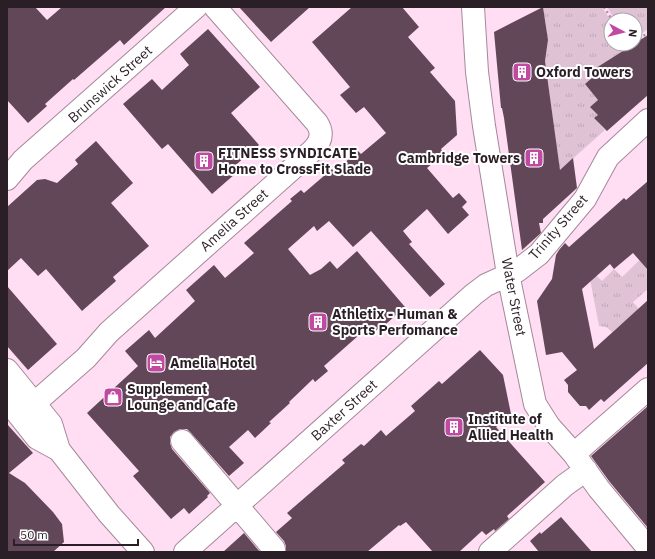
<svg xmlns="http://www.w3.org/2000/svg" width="655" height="559" font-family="'IBM Plex Sans',sans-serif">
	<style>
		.grass { fill: url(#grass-tufts) }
		.building { fill: #624759 }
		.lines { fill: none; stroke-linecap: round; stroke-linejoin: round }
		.minor-casing { stroke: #a6879b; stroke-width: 24 }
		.highway-casing { stroke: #a6879b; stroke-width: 24 }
		.path { stroke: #ab92a2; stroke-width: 2.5; stroke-dasharray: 2 3; stroke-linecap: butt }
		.minor { stroke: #fff; stroke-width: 22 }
		.highway { stroke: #fff; stroke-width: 22 }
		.labels { text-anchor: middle; stroke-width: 4; stroke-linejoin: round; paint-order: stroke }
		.poi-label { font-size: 14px; font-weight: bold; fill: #2b1f27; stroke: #fff; text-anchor: start }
		.street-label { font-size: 14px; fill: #2b1f27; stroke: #fff }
	</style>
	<defs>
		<pattern id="grass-tufts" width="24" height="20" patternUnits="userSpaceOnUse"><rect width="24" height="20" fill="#dfc3d5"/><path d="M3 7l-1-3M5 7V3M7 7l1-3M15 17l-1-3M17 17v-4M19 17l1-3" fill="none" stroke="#c0a7b7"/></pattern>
	</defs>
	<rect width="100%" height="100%" fill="#ffddf3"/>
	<path class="grass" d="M543,7H602L611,21V44H625L627,48L596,68V69L591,74L593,77L585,84L598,100V115L594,118L605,130L569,162L563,193L545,61L548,40Z
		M607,7H648V29L635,38V20H615Z
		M648,252V289L633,302L639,309L612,332L606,327L599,326L590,279L593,272L602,281L614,269L622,277Z"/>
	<path class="building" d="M7,7H35L47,20L62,7H166L124,45L120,40L74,80L73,79L45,104L47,106L28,123L7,100Z
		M239,7H310L271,42Z
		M352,7H402L419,27L408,37L435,68L430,72L455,101L457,135L441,149L444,154L427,168L453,198L459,193L467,202L462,207L469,215L448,234L427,209L403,231L412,242L409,244L445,284L430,297L371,231L353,247L329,221L317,231L314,226L288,249L310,275L321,269L330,261L337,269L357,251L405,307L386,324L385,323L372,334L367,328L324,366L328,371L315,382L313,379L289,402L290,403L269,422L271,423L255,438L248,430L229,447L244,463L229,476L191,433L187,429H180L174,432L170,437V443L172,449L210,493L207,496L208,497L189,514L184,508L171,519L133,476L139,471L87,413L138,366L125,351L149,330L155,338L195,301L186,290L214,265L225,278L254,253L244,243L292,201L290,199L301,190L304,193L332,169L334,172L358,151L361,154L386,133L364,107L356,113L340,95L350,87L312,42Z
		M543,7L548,40L545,61L560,170L573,158L577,188L543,219V223H539L541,233L522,250L504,118L502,108H501L494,32Z
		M208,29L260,87L231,113L259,145L231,169L235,174L212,194L168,144L162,149L123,104L152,79L162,90L189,65L180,54Z
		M648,35V95L607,131L594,118L598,115L590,107L598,100L585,84L593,77L591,74L596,69V68Z
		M96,141L133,183L111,203L149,246L113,277L116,281L82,311L46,269L38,276L21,258L7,271V207L37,180L45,179L57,183L78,164L75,160Z
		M648,181V270L633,253L614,269L610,264L582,289L594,349L648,300V363L604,402L601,399L589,410L586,406H580L568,392V385L564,380L577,370L562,352L546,355L537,301L552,279L556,255L559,250L565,243L569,247L624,198L626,200Z
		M7,286L57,344L28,370L7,346Z
		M480,350L503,375L511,414L496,427L545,482L507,516L509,519L495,531L494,529L486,535L482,531L459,552H433L406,522L400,526L399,525L367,552H286V546L284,541L276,532L292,518L287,513L345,463L342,460L361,444L364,446L381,430L386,436L415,411L411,406L439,381L442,384Z
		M648,406V528L609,481L591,456Z
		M7,424L33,453L9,473L25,483L53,512L62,524L64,542L53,552H7Z
		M561,517L592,552H539L530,541L540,532L541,534Z
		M244,533L260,552H223Z"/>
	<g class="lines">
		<defs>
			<path id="minor" d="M473,7L477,72L484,126L508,274L535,404L549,426L574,454L599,489L648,548
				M20,416L86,358L109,332L312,151C320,143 324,134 317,123L215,7
				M182,441L274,549
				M574,454L648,389
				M185,552L474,294L486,285L517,271L539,254L585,199L608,157L648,120
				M490,552L565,485L586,470"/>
			<path id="highway" d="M7,179L23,160L196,7
				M7,370L51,424L59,450L109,514L143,552
				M7,400L37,438L59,450"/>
		</defs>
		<use href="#minor" class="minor-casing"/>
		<use href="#highway" class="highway-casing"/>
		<path class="path" d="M604,7L612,20
			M635,41L648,33
			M627,44L628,45L630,44"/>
		<use href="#minor" class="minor"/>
		<use href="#highway" class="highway"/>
	</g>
	<defs>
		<symbol id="building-square" viewBox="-11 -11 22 22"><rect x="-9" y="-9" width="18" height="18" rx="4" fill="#c04aa2" stroke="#fff"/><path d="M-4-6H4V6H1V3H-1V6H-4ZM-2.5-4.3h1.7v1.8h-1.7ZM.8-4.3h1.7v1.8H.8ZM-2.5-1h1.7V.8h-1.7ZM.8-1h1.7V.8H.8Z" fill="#fff"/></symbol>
		<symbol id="hotel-square" viewBox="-11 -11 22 22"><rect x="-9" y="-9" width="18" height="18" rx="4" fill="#c04aa2" stroke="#fff"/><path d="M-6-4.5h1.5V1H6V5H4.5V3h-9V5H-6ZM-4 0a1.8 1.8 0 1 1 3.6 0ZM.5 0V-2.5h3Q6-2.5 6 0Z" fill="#fff"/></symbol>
		<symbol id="shop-square" viewBox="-11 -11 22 22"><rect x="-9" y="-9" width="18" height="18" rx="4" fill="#c04aa2" stroke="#fff"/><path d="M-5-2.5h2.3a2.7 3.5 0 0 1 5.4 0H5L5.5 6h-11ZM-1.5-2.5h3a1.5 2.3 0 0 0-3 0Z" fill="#fff"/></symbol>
	</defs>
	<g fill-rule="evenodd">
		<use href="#building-square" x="511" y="61" width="22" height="22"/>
		<use href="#building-square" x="523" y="147" width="22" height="22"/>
		<use href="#building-square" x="193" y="150" width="22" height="22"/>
		<use href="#building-square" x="307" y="311" width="22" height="22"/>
		<use href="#hotel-square" x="145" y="352" width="22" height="22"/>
		<use href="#shop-square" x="102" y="386" width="22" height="22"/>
		<use href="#building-square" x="443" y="416" width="22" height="22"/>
	</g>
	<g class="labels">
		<g class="poi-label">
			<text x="536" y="77">Oxford Towers</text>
			<text x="218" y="158">FITNESS SYNDICATE<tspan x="218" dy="16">Home to CrossFit Slade</tspan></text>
			<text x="520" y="163" text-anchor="end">Cambridge Towers</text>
			<text x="332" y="319">Athletix - Human &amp;<tspan x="332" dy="16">Sports Perfomance</tspan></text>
			<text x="170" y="368">Amelia Hotel</text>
			<text x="127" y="394">Supplement<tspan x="127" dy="16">Lounge and Cafe</tspan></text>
			<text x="468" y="424">Institute of<tspan x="468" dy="16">Allied Health</tspan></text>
		</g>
		<g class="street-label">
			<text transform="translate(110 84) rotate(-42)" y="5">Brunswick Street</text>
			<text transform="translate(234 220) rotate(-42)" y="5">Amelia Street</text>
			<text transform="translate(558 227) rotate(-49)" y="5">Trinity Street</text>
			<text transform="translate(514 297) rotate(79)" y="5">Water Street</text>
			<text transform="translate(344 410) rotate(-42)" y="5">Baxter Street</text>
		</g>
	</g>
	<rect width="655" height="559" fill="none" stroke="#2b1f27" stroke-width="16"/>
	<g transform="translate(623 32) rotate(97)"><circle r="19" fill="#ffffff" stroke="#aaa5a9"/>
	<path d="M0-3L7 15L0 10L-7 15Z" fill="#c04aa2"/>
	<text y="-6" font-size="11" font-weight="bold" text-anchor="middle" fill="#2b1f27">N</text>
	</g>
	<path d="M14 539v6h124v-6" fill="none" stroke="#2b1f27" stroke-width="2"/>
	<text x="20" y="539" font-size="12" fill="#2b1f27" stroke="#ffffff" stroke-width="3" paint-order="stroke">50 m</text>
</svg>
